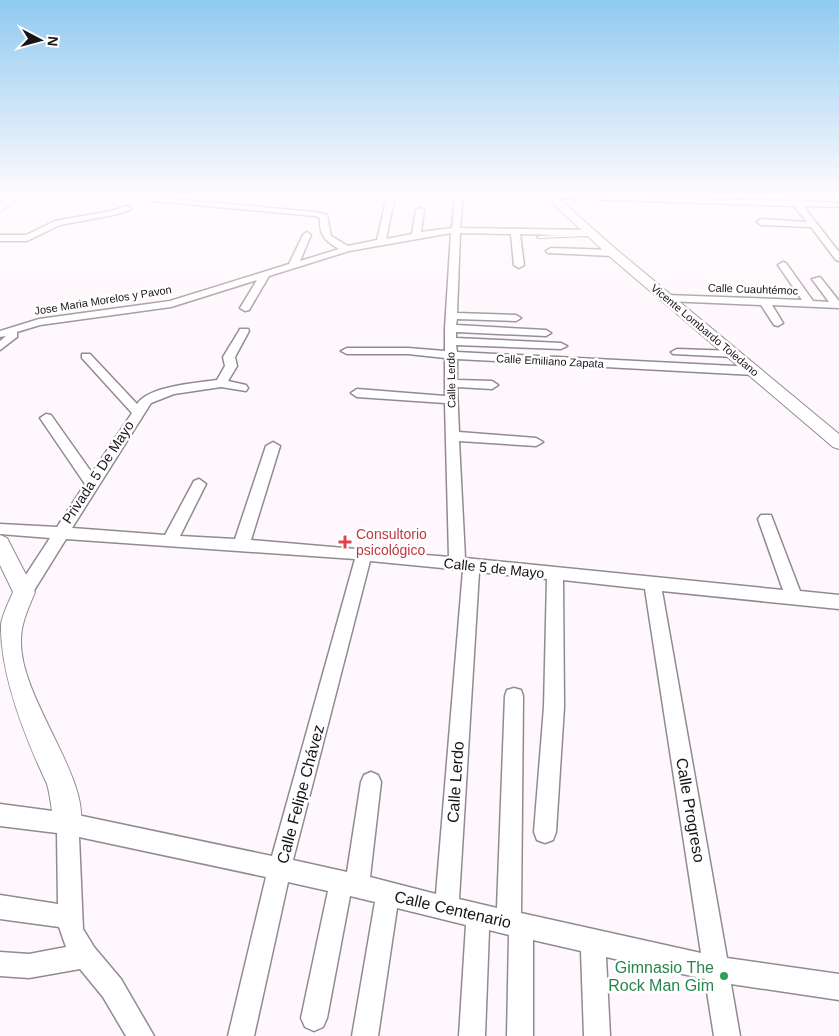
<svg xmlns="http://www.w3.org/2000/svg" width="839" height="1036" font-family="Arial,sans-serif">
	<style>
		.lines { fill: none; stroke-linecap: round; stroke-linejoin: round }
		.lane-casing { stroke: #918a90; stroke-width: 2 }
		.street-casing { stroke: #918a90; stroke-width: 3 }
		.secondary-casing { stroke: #918a90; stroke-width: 2 }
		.lane { fill: #fff; fill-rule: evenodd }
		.street { fill: #fff; fill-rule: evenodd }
		.secondary { fill: #fff; fill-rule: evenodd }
		.health-dot { fill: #e0444e; stroke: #fff; stroke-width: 2 }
		.leisure-dot { fill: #2e9e5b; stroke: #fff; stroke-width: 2 }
		.labels { text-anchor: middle; stroke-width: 5; stroke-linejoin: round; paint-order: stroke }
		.far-street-label { font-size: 11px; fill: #171417; stroke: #fff }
		.street-label { font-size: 14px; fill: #171417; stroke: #fff }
		.health-label { font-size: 14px; fill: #be3a42; stroke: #fff; text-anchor: start }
		.near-street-label { font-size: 16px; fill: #171417; stroke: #fff }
		.near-leisure-label { font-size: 16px; fill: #27864d; stroke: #fff; text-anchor: end }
	</style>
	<rect width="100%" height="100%" fill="#fef7fd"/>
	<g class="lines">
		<defs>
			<path id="lane" d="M584,234H586V236L539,238L537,237L539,236Z"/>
			<path id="street" d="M387,196H395L386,239L412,234L416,210L420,208L424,210L421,232L452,228L455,196H463L460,228L591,230L595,233L591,236L520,234L524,265L519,268L514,265L511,234L460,233L457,313L516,315L521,318L516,321L457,319L456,325L546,330L551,333L546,336L456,332V338L561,343L567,346L561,349L456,345L457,352L754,367L760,371L754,375L457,359V380L492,381L498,385L492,389L457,387L459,432L536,438L543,442L536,446L459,441L465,558L783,590L758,519L761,515H771L800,591L839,595V609L662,591L727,958L839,974V1000L731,984L740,1036H714L705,979L606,957L610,1036H584L581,951L533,940V1036H507L509,935L489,930L485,1036H459L466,925L397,908L378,1036H352L375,902L350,896L327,1018L323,1027L314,1031L305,1027L301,1018L328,891L288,882L254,1036H228L266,877L79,837L83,929L94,947L121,979L154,1036H126L103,997L80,969L29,978L0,976V952L29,954L66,947L59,927L0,919V895L58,904L57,833L0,826V804L68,813L272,856L355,559L66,539L30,597L24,599L18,597L16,592L18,587L50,538L0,534V524L57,527L85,484L40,418L46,414L51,415L92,473L132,413L82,358V354H90L137,404C149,386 196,383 217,380L225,366L223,357L239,331L240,329H248L249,331L235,357L237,366L228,381L246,385L248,388L246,391L221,387L174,394L151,403L72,528L165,535L194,481L199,479L206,484L180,536L235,539L266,446L273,442L280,446L251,540L449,557L445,403L357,397L351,393L357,389L445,396V358L408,354H347L341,351L347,348H408L445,351V328L451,233L349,251L269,276L249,310L245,311L240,308L257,280L171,307L40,325L17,332V337L0,350V341L6,336L0,337V331L39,319L170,301L289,264L303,235L307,232L311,235L300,261L339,249C325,241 319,235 320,218L315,216L153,201H150V197L316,212L327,215L331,236L348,246L377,240ZM370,561L463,570L436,894L370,877L381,782L378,775L371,772L364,775L361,782L347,872L293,860ZM479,572L547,579L544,707L534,832L537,840L545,843L553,840L556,832L564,707L563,580L645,589L701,953L521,913L523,696L521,690L514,688L507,690L505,696L497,908L459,899Z
				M553,196L790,201L789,199L793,197L799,201L839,203V207L803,206L839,252V261L836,260L811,227L761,225L757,222L761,219L807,222L794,206L557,198Z
				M127,206L131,208L130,210L113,215L60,225L27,241H0V235H26L55,221L111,211Z
				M551,248L613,250L618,253L613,256L548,253L546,251Z
				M783,262L786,263L813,301L829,302L812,279L820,277L839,301V308L772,305L783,323L778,326L774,325L761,305L666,301L661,298L666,295L802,300L778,265Z
				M677,349L735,351L741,354L735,357L673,354L671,352Z"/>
			<path id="secondary" d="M11,196H23L0,212V204Z
				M545,196H556L617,250L839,434V449L833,447L609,256Z
				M0,535L7,538L35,592C29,607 21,623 21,640C19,700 98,786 78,834L68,839L58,834C51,818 52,801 47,784C26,739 0,676 1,624C3,613 9,602 13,592L0,565Z"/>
		</defs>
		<use href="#lane" class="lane-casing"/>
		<use href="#street" class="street-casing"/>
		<use href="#secondary" class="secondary-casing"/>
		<use href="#lane" class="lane"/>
		<use href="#street" class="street"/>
		<use href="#secondary" class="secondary"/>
	</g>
	<linearGradient id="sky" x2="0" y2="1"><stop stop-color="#90caf0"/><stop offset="0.57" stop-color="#fffbfe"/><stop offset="1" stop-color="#fffbfe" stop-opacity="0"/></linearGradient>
	<rect width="839" height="341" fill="url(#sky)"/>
	<path class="health-dot" d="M342.5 534.5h5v5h5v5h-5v5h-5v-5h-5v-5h5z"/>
	<circle class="leisure-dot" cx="724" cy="976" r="5"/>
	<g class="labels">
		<g class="far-street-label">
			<text transform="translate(753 289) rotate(2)" y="4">Calle Cuauhtémoc</text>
			<text transform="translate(103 300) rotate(-9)" y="4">Jose Maria Morelos y Pavon</text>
			<text transform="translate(705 330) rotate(40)" y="4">Vicente Lombardo Toledano</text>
			<text transform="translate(550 361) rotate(3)" y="4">Calle Emiliano Zapata</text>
			<text transform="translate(451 380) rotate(-91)" y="4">Calle Lerdo</text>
		</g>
		<g class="street-label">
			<text transform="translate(98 472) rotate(-57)" y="5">Privada 5 De Mayo</text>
			<text transform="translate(494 568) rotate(6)" y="5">Calle 5 de Mayo</text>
		</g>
		<g class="health-label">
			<text x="356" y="539">Consultorio<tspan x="356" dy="16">psicológico</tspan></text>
		</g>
		<g class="near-street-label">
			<text transform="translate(455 782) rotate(-86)" y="6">Calle Lerdo</text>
			<text transform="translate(300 794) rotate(-75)" y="6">Calle Felipe Chávez</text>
			<text transform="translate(691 810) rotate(80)" y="6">Calle Progreso</text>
			<text transform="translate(453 909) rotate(13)" y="6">Calle Centenario</text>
		</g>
		<g class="near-leisure-label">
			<text x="714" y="973">Gimnasio The<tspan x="714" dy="18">Rock Man Gim</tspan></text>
		</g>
	</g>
	<g transform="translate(40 40) rotate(96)" stroke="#ffffff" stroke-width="4" paint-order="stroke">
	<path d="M0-4L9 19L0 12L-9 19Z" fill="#171417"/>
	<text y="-8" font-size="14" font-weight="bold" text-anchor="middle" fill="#171417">N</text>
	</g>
</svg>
